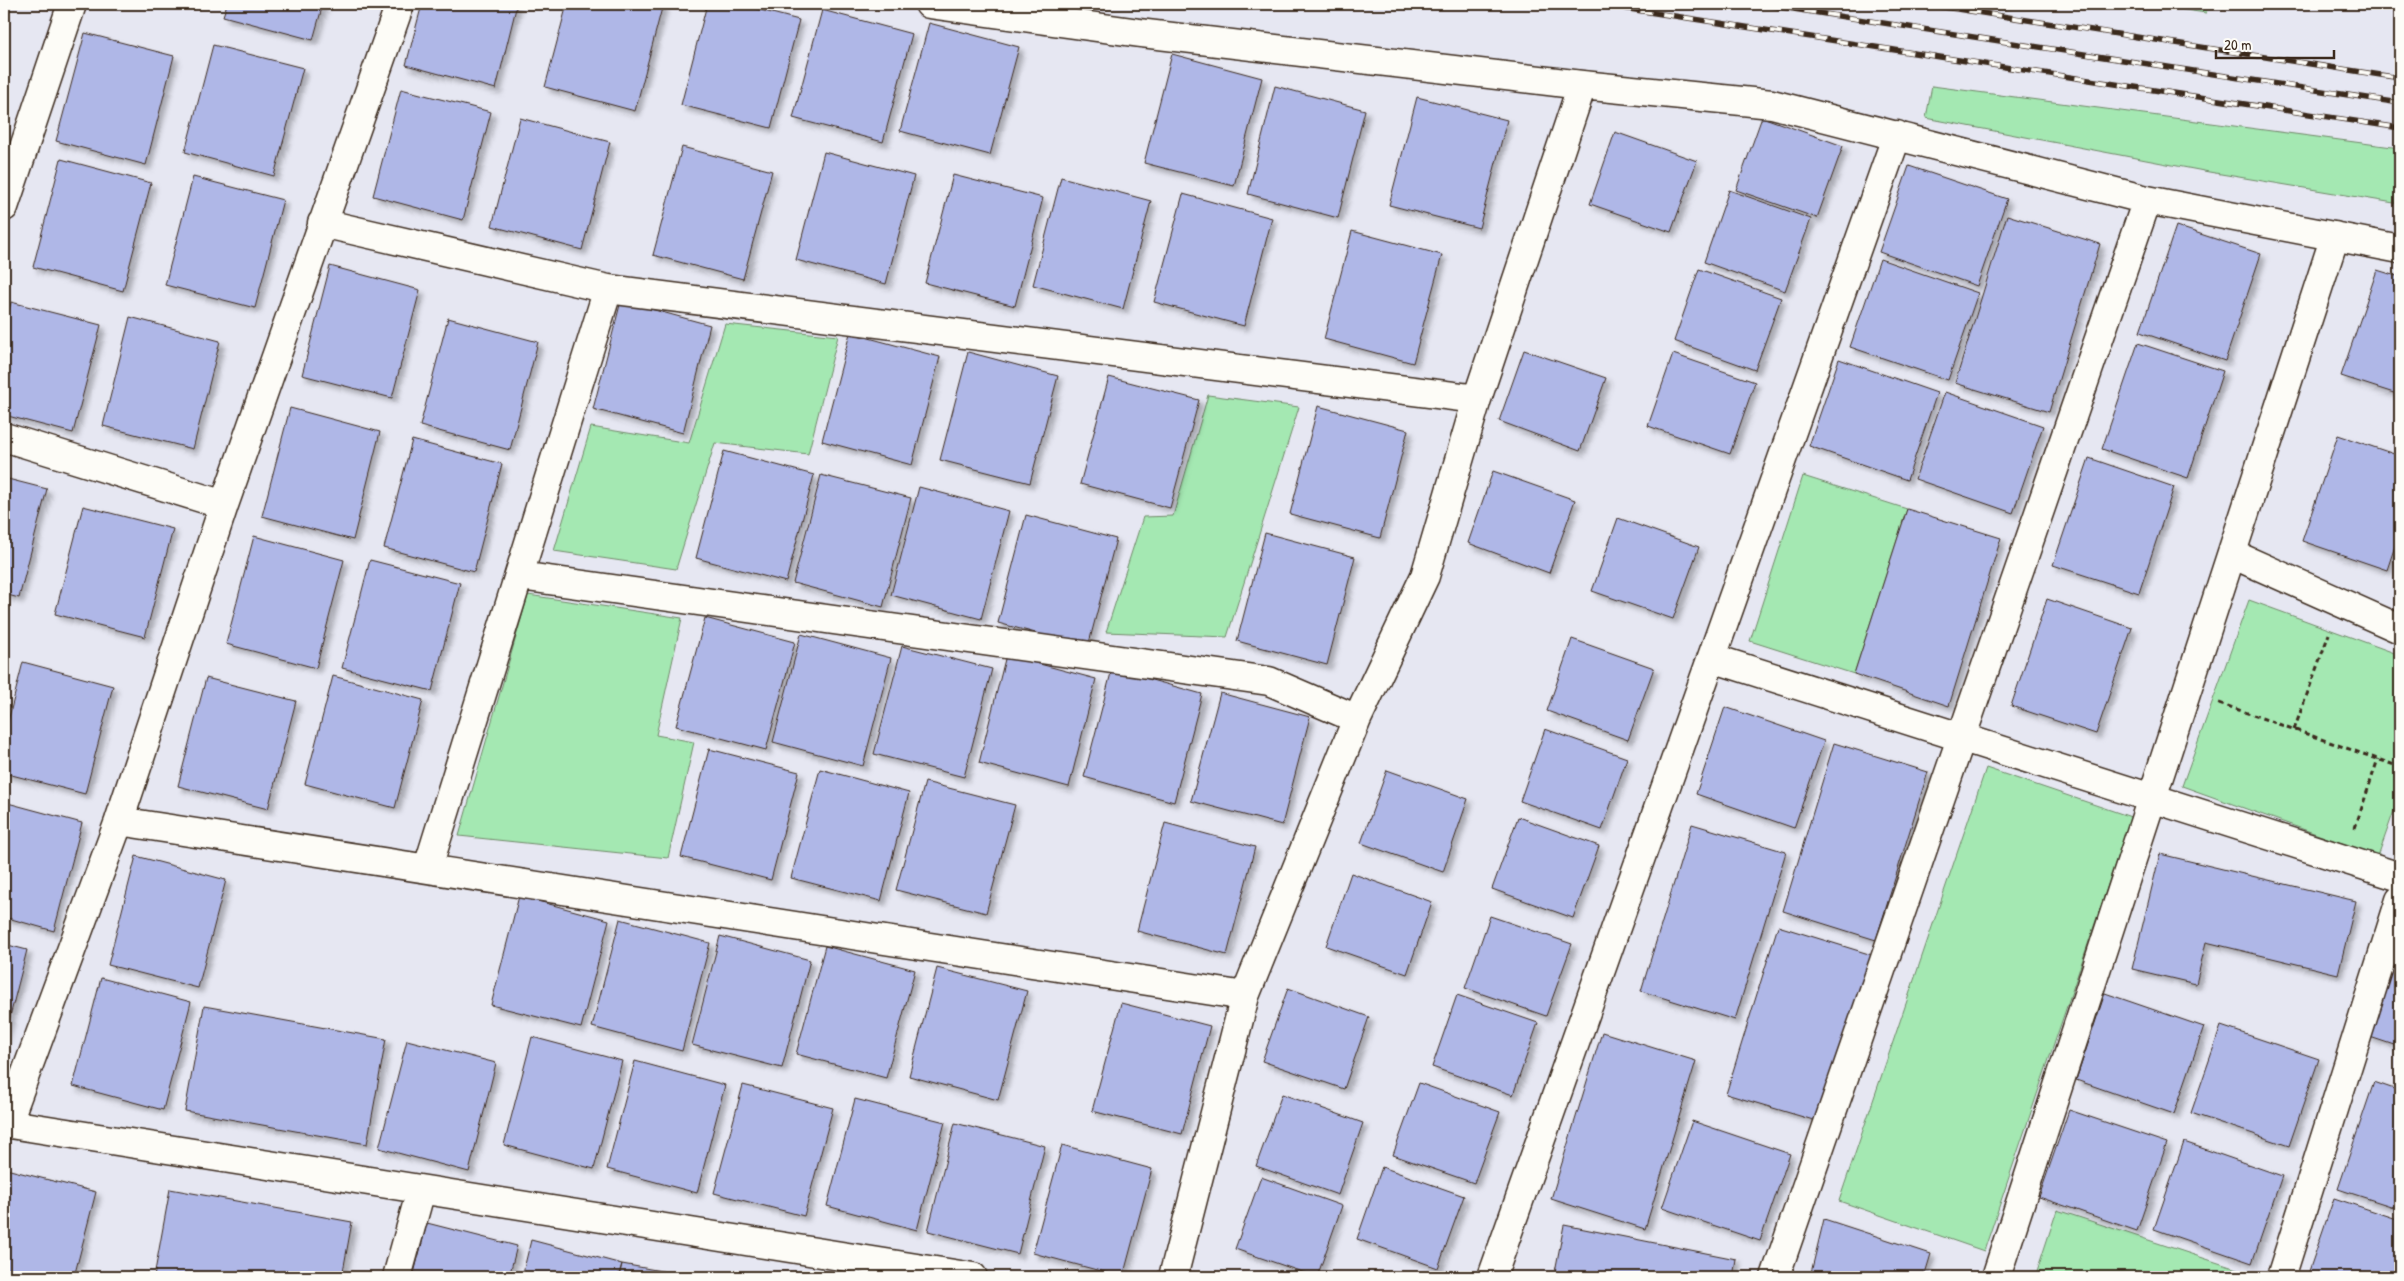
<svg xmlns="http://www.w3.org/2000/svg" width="2404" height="1281" font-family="'Patrick Hand',sans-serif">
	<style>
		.green { fill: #a4e8b2; stroke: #708968 }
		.building { fill: #afb7e7; stroke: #3b2a1e; filter: url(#shadow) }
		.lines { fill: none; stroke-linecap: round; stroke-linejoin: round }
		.minor-casing { stroke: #3b2a1e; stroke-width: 31 }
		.path { stroke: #3b2a1e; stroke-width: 3; stroke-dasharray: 5 4; stroke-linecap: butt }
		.minor { stroke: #fdfcf7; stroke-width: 28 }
		.rail-casing { stroke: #3b2a1e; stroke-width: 5.5 }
		.rail { stroke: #fdfcf7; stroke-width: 4; stroke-dasharray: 11; stroke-linecap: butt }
	</style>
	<defs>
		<filter id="shadow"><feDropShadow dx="4.5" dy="4.5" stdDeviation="2.5" flood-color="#0004"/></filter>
	</defs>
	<rect width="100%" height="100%" fill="#e6e7f2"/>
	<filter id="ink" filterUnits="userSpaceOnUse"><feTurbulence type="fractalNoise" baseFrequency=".02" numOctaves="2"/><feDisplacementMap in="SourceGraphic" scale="10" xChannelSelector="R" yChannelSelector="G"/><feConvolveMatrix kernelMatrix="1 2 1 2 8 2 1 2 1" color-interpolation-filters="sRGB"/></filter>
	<g filter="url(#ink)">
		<path class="green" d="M2143,4H2208L2206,13Z
			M1932,86L2400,148V204L2209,172L1926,118Z
			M725,324L838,336L808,454L715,443L676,569L554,551L591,427L689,443Z
			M1208,395L1299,407L1227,637L1106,632L1143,517L1173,516Z
			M1803,476L1907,509L1854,674L1750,641Z
			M528,595L682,618L656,735L694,742L668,858L459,836Z
			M2249,600L2400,655V794L2378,856L2182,786Z
			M1986,768L2131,817L1984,1251L1839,1201Z
			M2057,1210L2255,1275L2254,1277H2035Z"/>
		<path class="building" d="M227,4H323L313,40L223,16Z
			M422,4H517L496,89L406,65Z
			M567,4H663L635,111L545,87Z
			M707,4H737L799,20L771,128L681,105Z
			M822,10L912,34L883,142L793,118Z
			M929,23L1019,47L990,155L900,131Z
			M85,33L174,56L146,165L56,141Z
			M213,45L303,68L274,176L185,152Z
			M1172,54L1262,78L1234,186L1144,163Z
			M1275,86L1365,110L1338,218L1248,194Z
			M401,89L491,112L463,220L373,196Z
			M1417,97L1507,120L1479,228L1389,205Z
			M1762,117L1843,146L1817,218L1736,190Z
			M520,118L610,142L582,250L492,226Z
			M1615,132L1697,161L1671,232L1590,204Z
			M682,147L772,171L743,279L653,255Z
			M824,152L914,176L886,284L796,260Z
			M61,159L151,183L123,291L33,267Z
			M1909,166L2007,199L1977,286L1879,252Z
			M953,175L1043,198L1015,306L925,283Z
			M193,177L283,200L255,308L165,285Z
			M1061,177L1151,201L1123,309L1033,285Z
			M1729,190L1811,219L1785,291L1704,262Z
			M1183,194L1272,218L1244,326L1154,302Z
			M2007,215L2100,244L2049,412L1955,383Z
			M2176,226L2261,254L2225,361L2140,332Z
			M1352,231L1442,255L1413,363L1324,339Z
			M1880,259L1978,293L1948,380L1850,347Z
			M330,266L420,290L392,398L302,375Z
			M1699,269L1781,298L1755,370L1674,341Z
			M2377,270L2400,277V395L2341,376Z
			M621,301L710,325L683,433L593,409Z
			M11,302L101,325L73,433L4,415V328Z
			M130,317L220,341L193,449L103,426Z
			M448,318L538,342L510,450L420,426Z
			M850,333L940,357L912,465L822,441Z
			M2138,343L2223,371L2188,478L2102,449Z
			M1524,350L1606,378L1580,451L1499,421Z
			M968,352L1058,376L1030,483L940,460Z
			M1673,354L1755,382L1730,454L1648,426Z
			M1839,359L1937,393L1907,480L1809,446Z
			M1109,377L1199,400L1170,508L1080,484Z
			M1945,392L2043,426L2013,513L1915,479Z
			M1318,406L1408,430L1380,538L1290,514Z
			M290,408L380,432L353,540L262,516Z
			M2338,435L2400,456V531L2387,570L2302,541Z
			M412,440L502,464L474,572L384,548Z
			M724,451L814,475L786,582L696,558Z
			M2089,458L2174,487L2139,593L2053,565Z
			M1493,471L1575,500L1549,573L1468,543Z
			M821,475L911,498L883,607L793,583Z
			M4,478L47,489L19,598L4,594Z
			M919,487L1009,511L981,619L891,595Z
			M83,506L173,529L145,637L55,614Z
			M1907,509L2001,538L1949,706L1854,674Z
			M1026,515L1116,539L1088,647L998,623Z
			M1618,518L1699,547L1673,619L1592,591Z
			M1265,533L1355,557L1327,665L1237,641Z
			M254,536L344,560L316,668L226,644Z
			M370,560L460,583L432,691L342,668Z
			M2047,599L2132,628L2096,734L2011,706Z
			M705,618L795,642L766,750L676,726Z
			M801,634L891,658L863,766L773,742Z
			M1572,639L1654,668L1628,740L1547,711Z
			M902,646L992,669L964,777L874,754Z
			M1006,655L1096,679L1069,787L979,763Z
			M23,662L113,686L85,794L4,773V737Z
			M1112,669L1202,694L1174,802L1084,777Z
			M333,676L423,700L395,808L305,784Z
			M206,678L296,701L268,809L178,786Z
			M1220,693L1310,717L1282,825L1191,801Z
			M1725,707L1824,741L1794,828L1696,794Z
			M1545,729L1627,758L1602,830L1520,801Z
			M1834,743L1928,772L1876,940L1783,911Z
			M709,749L799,772L771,880L681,857Z
			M820,769L909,793L881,901L791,878Z
			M1387,770L1468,799L1443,872L1361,843Z
			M925,782L1015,805L986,913L896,890Z
			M4,802L82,823L54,931L4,917Z
			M1518,817L1599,846L1573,918L1492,889Z
			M1165,823L1255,847L1227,955L1137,931Z
			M1692,824L1786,852L1735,1020L1641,991Z
			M2160,854L2356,901L2338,974L2206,942L2196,984L2132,969Z
			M136,856L226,880L198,988L108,965Z
			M1351,873L1432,902L1407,974L1326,946Z
			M519,896L609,920L581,1028L491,1005Z
			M1490,916L1572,944L1546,1016L1465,988Z
			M620,919L710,943L682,1051L592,1027Z
			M1778,926L1872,955L1820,1122L1726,1094Z
			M720,936L810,960L782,1068L692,1045Z
			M2400,936V1047L2367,1036Z
			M4,944L27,950L4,1040Z
			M825,946L915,970L886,1078L796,1054Z
			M937,968L1027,991L998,1100L909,1076Z
			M101,978L191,1002L163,1110L73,1086Z
			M1288,988L1369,1017L1344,1089L1262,1061Z
			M2105,993L2204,1027L2174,1114L2076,1080Z
			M1457,995L1538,1023L1513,1095L1432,1067Z
			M1121,1003L1210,1026L1182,1134L1092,1111Z
			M204,1006L386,1039L367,1144L185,1111Z
			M2221,1026L2319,1059L2289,1146L2191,1113Z
			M1602,1032L1696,1061L1645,1229L1551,1199Z
			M532,1037L622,1061L594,1169L504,1145Z
			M407,1040L496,1063L469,1172L379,1148Z
			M635,1061L725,1085L697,1193L607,1169Z
			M2374,1082L2400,1091V1209L2338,1189Z
			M1419,1083L1500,1112L1474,1183L1393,1155Z
			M743,1085L833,1108L804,1216L714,1193Z
			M1282,1094L1363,1123L1338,1195L1256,1166Z
			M855,1099L945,1122L917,1230L827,1206Z
			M2069,1110L2167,1143L2137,1231L2039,1197Z
			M1692,1121L1790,1154L1760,1241L1662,1208Z
			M955,1123L1045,1146L1018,1254L928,1231Z
			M2184,1142L2282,1176L2252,1263L2154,1229Z
			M1062,1145L1152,1169L1123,1277L1033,1253Z
			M1382,1167L1464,1196L1438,1268L1357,1239Z
			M6,1169L96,1192L74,1277H4V1177Z
			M1261,1177L1342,1206L1317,1277L1235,1249Z
			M170,1189L352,1222L342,1277H154Z
			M2334,1198L2400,1220V1277H2307Z
			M1824,1219L1931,1254L1924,1277H1810Z
			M427,1223L517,1246L509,1277H413Z
			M1564,1225L1736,1259L1733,1277H1554Z
			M531,1240L622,1264L618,1277H522Z
			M622,1264L695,1277H619Z"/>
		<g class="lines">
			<defs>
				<path id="minor" d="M929,4L1140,33L1582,85L1772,104L2147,200L2400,249
					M4,207L72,4
					M322,223L608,289L1477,399
					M4,437L224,505
					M2232,554L2400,629
					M520,576L1269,681L1357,719
					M1712,658L2400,877
					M119,821L1245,996
					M428,867L608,289
					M4,1123L973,1277
					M7,1124L119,821L224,505L400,4
					M397,1277L421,1190
					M1173,1277L1245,996L1357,719L1425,576L1477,399L1582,85
					M1492,1277L1897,135
					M1775,1277L2147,200
					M1996,1277L2335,236
					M2281,1277L2400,900"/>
			</defs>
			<use href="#minor" class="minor-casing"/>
			<path class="path" d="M2219,703L2400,767
				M2294,730L2329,634
				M2355,828L2378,759"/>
			<use href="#minor" class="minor"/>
			<defs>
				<path id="rail" d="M1597,4L2400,128
					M1761,4L2400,103
					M1925,4L2400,78"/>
			</defs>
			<use href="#rail" class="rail-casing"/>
			<use href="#rail" class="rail"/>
		</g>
	</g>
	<rect width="2404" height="1281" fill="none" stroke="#fdfcf7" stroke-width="20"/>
	<rect x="10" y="10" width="2384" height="1261" fill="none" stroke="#3b2a1e" stroke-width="2" filter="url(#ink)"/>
	<path d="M2216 50v8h118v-8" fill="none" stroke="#3b2a1e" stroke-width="2.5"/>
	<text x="2224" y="50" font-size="15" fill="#3b2a1e" stroke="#fdfcf7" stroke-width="4" paint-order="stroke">20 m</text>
</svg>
